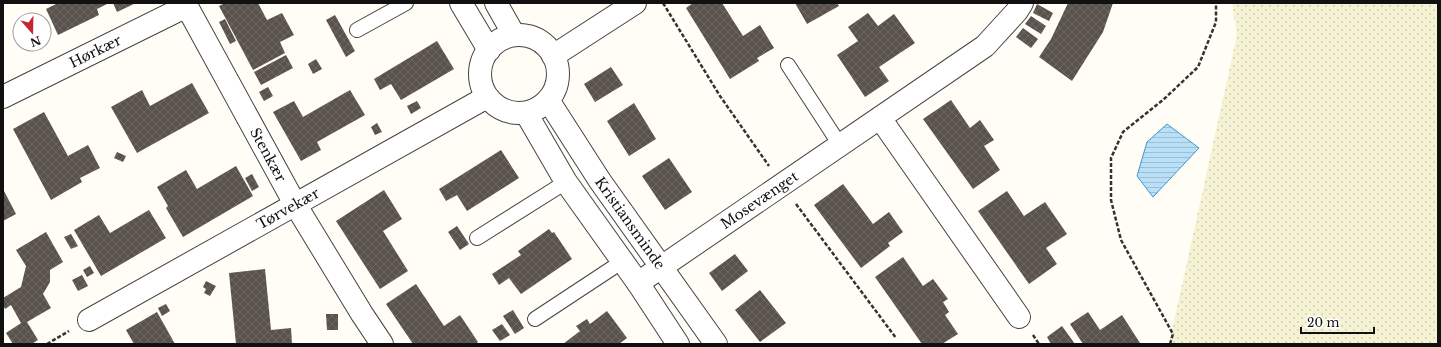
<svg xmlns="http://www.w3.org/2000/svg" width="1441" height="347" font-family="'Libre Baskerville',serif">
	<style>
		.farmland { fill: url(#farmland-dots) }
		.water { fill: url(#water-rules); stroke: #3f96cf }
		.building { fill: url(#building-cross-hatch) }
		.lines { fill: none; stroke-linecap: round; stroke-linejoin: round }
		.service-casing { stroke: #444; stroke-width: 16 }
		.minor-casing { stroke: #444; stroke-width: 24 }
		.path { stroke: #333; stroke-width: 2.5; stroke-dasharray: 4 2; stroke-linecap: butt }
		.service { stroke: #fff; stroke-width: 14 }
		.minor { stroke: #fff; stroke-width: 22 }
		.labels { text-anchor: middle; stroke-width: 4; stroke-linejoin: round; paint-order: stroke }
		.street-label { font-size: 14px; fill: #111; stroke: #fff }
	</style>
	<defs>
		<pattern id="farmland-dots" width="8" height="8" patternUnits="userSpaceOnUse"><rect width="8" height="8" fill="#f6f3d4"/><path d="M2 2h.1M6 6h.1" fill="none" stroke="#d2cfb5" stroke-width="1.8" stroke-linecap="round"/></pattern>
		<pattern id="water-rules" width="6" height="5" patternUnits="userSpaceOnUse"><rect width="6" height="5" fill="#b9e0f7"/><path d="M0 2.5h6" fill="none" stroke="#9ebfd3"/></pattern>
		<pattern id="building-cross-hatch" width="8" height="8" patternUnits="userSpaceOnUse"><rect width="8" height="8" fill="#5a524d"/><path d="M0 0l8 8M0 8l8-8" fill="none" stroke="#6d6662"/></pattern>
	</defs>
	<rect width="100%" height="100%" fill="#fffdf5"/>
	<path class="farmland" d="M1232,3H1438V344H1169L1237,35Z"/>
	<path class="water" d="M1167,124L1199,148L1153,197L1137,176L1147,142Z"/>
	<path class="building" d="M58,3H109L97,9L99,15L58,35L46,9Z
		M113,3H136L117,12Z
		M225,3H258L267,20L282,13L294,35L280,42L285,53L253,70L219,6Z
		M693,3H722L743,36L760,25L774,48L757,58L759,61L730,79L686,8Z
		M795,3H837L839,6L807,24Z
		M1068,3H1113L1103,32L1072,81L1039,57L1051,39Z
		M1037,4L1053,13L1049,21L1033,13Z
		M868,13L878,26L894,14L915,43L879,67L889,81L865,97L837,55L858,41L848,27Z
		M335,15L355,51L346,57L326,20Z
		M1031,16L1046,26L1041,34L1025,24Z
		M225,19L236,41L230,44L219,22Z
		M1023,28L1038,39L1031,48L1016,37Z
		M437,41L454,69L401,100L391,84L380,90L374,79Z
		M286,55L293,68L261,85L254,72Z
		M316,59L322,69L313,74L308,64Z
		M611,67L623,85L595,102L584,84Z
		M192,83L209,113L137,153L111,107L142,90L150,106Z
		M268,87L273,96L264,101L259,92Z
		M350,90L365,115L317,142L321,150L301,161L273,112L294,101L303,117Z
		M951,100L970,128L980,120L994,140L984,146L1000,170L973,189L923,119Z
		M417,101L421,108L411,114L407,106Z
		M634,103L656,139L629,156L607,121Z
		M44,112L68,156L88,145L100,168L80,178L82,182L51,200L13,129Z
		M377,123L382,132L375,135L371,127Z
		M501,150L519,178L467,211L457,195L446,201L439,189Z
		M117,152L126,156L123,162L114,158Z
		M669,158L692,192L665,210L642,176Z
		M236,166L253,196L183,237L166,208L168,206L157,187L186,170L197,189Z
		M252,174L259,187L252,191L245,178Z
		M843,184L873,224L889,212L903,232L888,243L890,246L861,268L814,205Z
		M3,189L16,214L3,221Z
		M384,190L402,219L383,231L408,271L380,289L336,221Z
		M1007,191L1024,216L1045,202L1067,234L1046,248L1057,264L1029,284L978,211Z
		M149,210L166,238L101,276L74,230L99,215L110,233Z
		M457,226L469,244L460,250L448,232Z
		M549,229L552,233L554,232L572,259L521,294L509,278L499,285L492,274L521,255L518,251Z
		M46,232L63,262L50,270V282L43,294L51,308L27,322L38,340L32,344H13L6,333L21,323L11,305L5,309L3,305V298L21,287L26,266L16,250Z
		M71,234L78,246L71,249L64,237Z
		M735,254L748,271L722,291L709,273Z
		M903,257L923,286L933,279L948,299L943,302L949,312L945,315L958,334L942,344H922L875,277Z
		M90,266L94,273L87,277L83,270Z
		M265,269L271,330L291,328L292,344H236L229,273Z
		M82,275L88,286L78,291L72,280Z
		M206,281L216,286L210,296L204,293L206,289L203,287Z
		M416,284L444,326L460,315L478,342L475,344H413L386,304Z
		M760,290L786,323L760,342L735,310Z
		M166,304L170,311L162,316L158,308Z
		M513,310L524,328L515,334L503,316Z
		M607,311L627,338L619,344H563L580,331L576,326L587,319L590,324Z
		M157,312L175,344H134L126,330Z
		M1088,312L1100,330L1122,315L1140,343L1138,344H1083L1070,324Z
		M326,314H338V330H327Z
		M502,324L510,335L500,341L492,330Z
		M1062,326L1075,344H1051L1047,337Z"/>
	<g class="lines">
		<defs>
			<path id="service" d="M357,30L406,3
				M788,65L840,145
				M477,238L566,182
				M535,319L623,261"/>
			<g id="minor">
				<path id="s1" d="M185,3L295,204L362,314L382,344"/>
				<path d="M461,3L489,50"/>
				<path d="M496,3L514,35"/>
				<circle cx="519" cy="74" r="39"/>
				<path d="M553,56L635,3"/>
				<path id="s2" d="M3,97L187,6"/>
				<path id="s3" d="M548,100L600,181L716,344"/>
				<path d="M526,113L566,182L638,283L678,344"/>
				<path d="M880,118L1019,317"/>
				<path id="s4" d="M638,283L985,46L1017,11L1022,3"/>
				<path id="s5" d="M89,320L487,97"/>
			</g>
		</defs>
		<use href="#service" class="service-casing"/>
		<use href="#minor" class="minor-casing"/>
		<path class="path" d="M663,3L720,96L769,166
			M796,204L896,338
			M1033,335L1039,344
			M47,344L69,331
			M1170,344L1173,334L1121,240L1111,200V158L1123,132L1163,100L1198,67L1216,22V3"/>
		<use href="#service" class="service"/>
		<use href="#minor" class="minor"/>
	</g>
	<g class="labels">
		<g class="street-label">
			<text dy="5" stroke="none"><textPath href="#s2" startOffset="103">Hørkær</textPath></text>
			<text dy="5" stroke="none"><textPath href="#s1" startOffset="173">Stenkær</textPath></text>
			<text dy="5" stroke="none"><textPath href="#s4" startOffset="147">Mosevænget</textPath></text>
			<text dy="5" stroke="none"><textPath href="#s5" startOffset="228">Tørvekær</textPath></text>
			<text dy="5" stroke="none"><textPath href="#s3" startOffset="148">Kristiansminde</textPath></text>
		</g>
	</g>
	<rect width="1441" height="347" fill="none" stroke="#111111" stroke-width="8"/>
	<g transform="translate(32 32) rotate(160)"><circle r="19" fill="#ffffff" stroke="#a0a0a0"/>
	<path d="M0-3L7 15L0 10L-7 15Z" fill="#c4262e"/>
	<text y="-6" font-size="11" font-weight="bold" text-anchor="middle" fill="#111111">N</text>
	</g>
	<path d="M1301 327v6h73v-6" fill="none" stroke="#111111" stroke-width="2"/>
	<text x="1307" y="327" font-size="12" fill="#111111" stroke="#ffffff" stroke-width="3" paint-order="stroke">20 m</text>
</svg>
